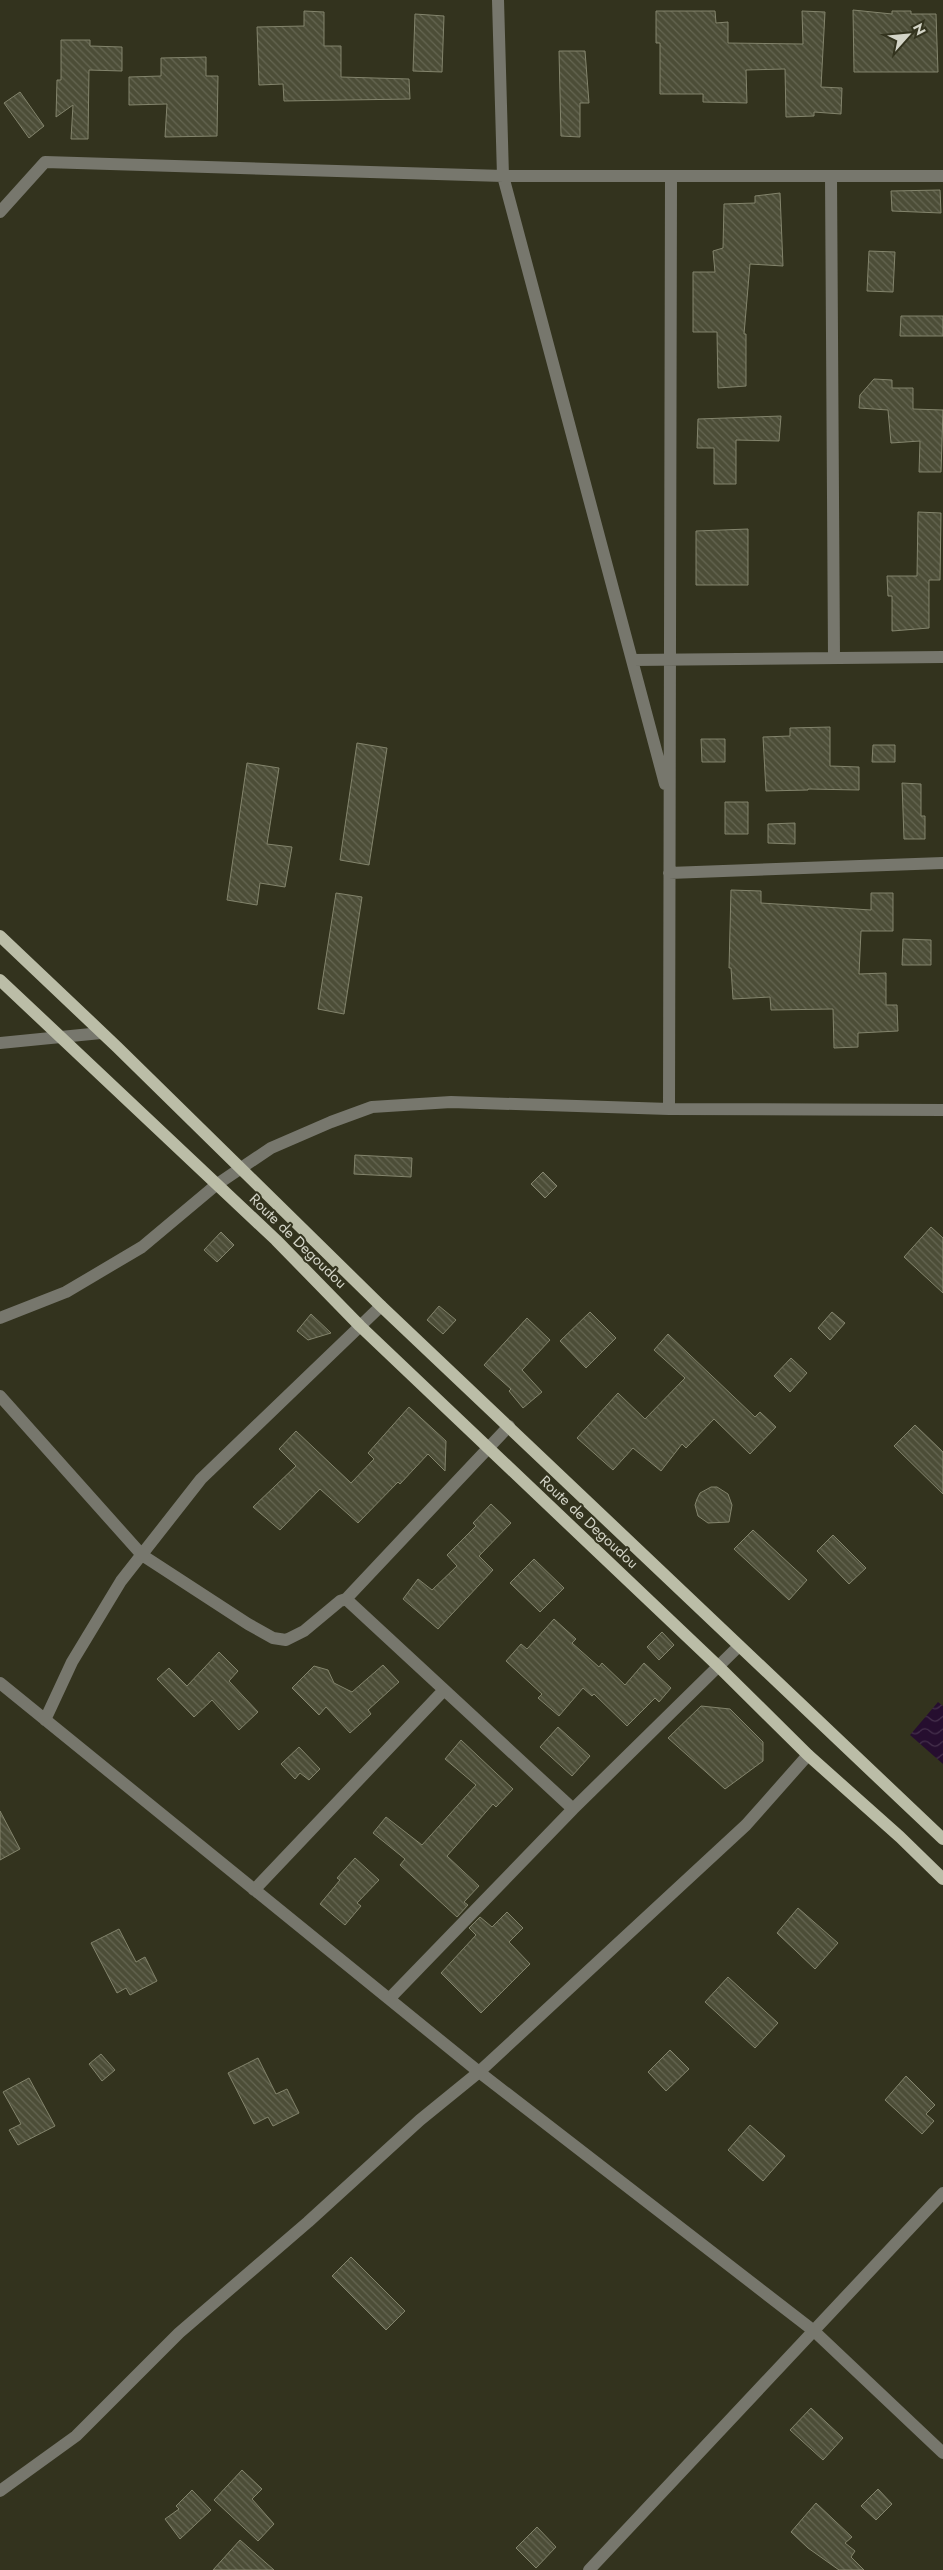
<svg xmlns="http://www.w3.org/2000/svg" width="943" height="2570" font-family="Jost,sans-serif">
	<style>
		.water { fill: url(#water-waves) }
		.building { fill: url(#building-back-hatch); stroke: #83846c }
		.lines { fill: none; stroke-linecap: round; stroke-linejoin: round }
		.minor { stroke: #77776d; stroke-width: 12 }
		.major { stroke: #bbbda7; stroke-width: 12 }
		.labels { text-anchor: middle; stroke-width: 4; stroke-linejoin: round; paint-order: stroke }
		.street-label { font-size: 15px; fill: #d3d4c7; stroke: #33331e }
	</style>
	<defs>
		<pattern id="water-waves" width="16" height="10" patternUnits="userSpaceOnUse" patternTransform="scale(1.25)"><rect width="16" height="10" fill="#260e2f"/><path d="M0 5q4-4 8 0t8 0" fill="none" stroke="#45304c"/></pattern>
		<pattern id="building-back-hatch" width="6" height="6" patternUnits="userSpaceOnUse" patternTransform="scale(1.25)"><rect width="6" height="6" fill="#4c4d37"/><path d="M-1 5l2 2M0 0l6 6M5-1l2 2" fill="none" stroke="#656652"/></pattern>
	</defs>
	<rect width="100%" height="100%" fill="#33331e"/>
	<path class="water" d="M938,1702L943,1706V1764L910,1735Z"/>
	<path class="building" d="M853,10L892,14V11H911V14H936L938,72H854Z
		M304,11L324,12V46H341V77L409,79L410,99L284,101L283,84L259,85L257,27L304,26Z
		M656,11H715L716,23L728,22V43L803,44L802,11L825,12L821,87L842,88L841,114L814,112V116L786,117L785,69L746,70L747,103L703,102V94H660V43H656Z
		M415,14L444,16L442,72L413,71Z
		M61,40H90V46L122,47V71L89,70L88,139H71L73,105L56,117L57,80H61Z
		M559,51H585L589,103H580V137L561,136Z
		M206,57V76H218L217,136L165,137L167,104L129,105V77L161,76V58Z
		M20,92L44,126L29,138L4,103Z
		M940,190L941,213L892,211L891,191Z
		M780,193L783,266L750,264L744,334H746V386L718,388L717,332H693V272H715L713,251L723,248L724,204L755,203V196Z
		M869,251L895,252L893,292L867,291Z
		M901,316H943V336H900Z
		M874,379L892,380V388H913V409L943,410L941,472H919L920,441L891,443L888,410L859,408L860,395Z
		M781,416L779,441L736,440V484H714V448H697L698,419Z
		M918,512L941,513L940,580H929V628L892,631V596H888L887,576H917Z
		M748,529V585H696V531Z
		M830,727V766L859,767V790L808,789V790L766,791L763,737L790,736V728Z
		M701,739H725V762H702Z
		M357,743L387,748L369,865L340,860Z
		M873,745H895V762H872Z
		M247,763L279,768L267,844L292,847L285,887L260,883L257,905L227,900Z
		M902,783L921,784V816H925V839H904Z
		M725,802H748V834H725Z
		M795,823V844L768,843V824Z
		M731,890L761,891V903L871,910V893H893V931H861L859,974L886,973V1005H897L898,1031L858,1033V1047L834,1048L833,1009L771,1010L770,997L733,999L731,968H729Z
		M336,893L362,897L344,1014L318,1009Z
		M903,939L931,940V965H902Z
		M355,1155L412,1158L411,1177L354,1174Z
		M543,1172L557,1186L545,1198L531,1184Z
		M931,1227L943,1238V1293L904,1257Z
		M221,1232L234,1245L217,1262L204,1250Z
		M439,1306L456,1320L443,1334L427,1320Z
		M590,1312L616,1338L586,1368L560,1341Z
		M832,1312L845,1323L830,1340L818,1328Z
		M311,1314L331,1333L308,1340L297,1331Z
		M527,1318L550,1340L522,1370L542,1392L523,1408L509,1391L511,1389L484,1365Z
		M668,1334L755,1417L760,1412L776,1427L750,1454L714,1419L686,1448L682,1444L661,1471L633,1448L613,1470L577,1438L618,1393L645,1419L685,1378L654,1350Z
		M791,1358L807,1373L790,1392L774,1376Z
		M409,1407L446,1441L445,1471L428,1454L400,1484L398,1482L358,1523L320,1489L280,1530L253,1507L296,1466L279,1449L296,1431L351,1483L374,1459L368,1453Z
		M915,1425L943,1452V1494L894,1446Z
		M711,1487H717L728,1494L732,1505L729,1522L708,1523L698,1516L695,1505L697,1499L700,1493Z
		M491,1504L511,1523L479,1556L493,1570L438,1629L403,1599L418,1579L432,1590L457,1566L447,1555L476,1526L473,1523Z
		M753,1530L807,1580L789,1600L734,1549Z
		M833,1535L866,1568L849,1584L817,1551Z
		M534,1559L564,1588L540,1612L510,1583Z
		M554,1619L576,1639L572,1643L599,1667L602,1663L625,1685L644,1663L671,1688L659,1702L655,1698L627,1726L594,1694L592,1696L583,1688L559,1716L538,1698L542,1694L506,1661L521,1644L527,1649Z
		M662,1632L674,1645L659,1660L647,1647Z
		M219,1652L238,1671L229,1681L258,1712L239,1730L212,1700L194,1717L157,1679L169,1668L187,1686Z
		M383,1665L399,1682L368,1710L371,1714L350,1733L326,1707L319,1715L292,1688L314,1666L328,1670L334,1683L352,1692Z
		M701,1706L730,1709L763,1742V1761L725,1789L668,1738Z
		M558,1727L590,1756L572,1776L540,1747Z
		M461,1740L513,1789L496,1807L493,1804L447,1856L479,1886L464,1902L468,1905L457,1917L400,1865L405,1859L373,1833L386,1817L422,1845L476,1785L445,1759Z
		M299,1747L320,1769L309,1780L300,1773L295,1779L281,1764Z
		M0,1811L20,1849L0,1860Z
		M355,1858L379,1880L357,1903L361,1906L345,1925L320,1904L340,1880L337,1878Z
		M798,1908L838,1943L815,1969L777,1933Z
		M507,1912L523,1928L509,1942L530,1964L481,2013L441,1973L476,1935L469,1928L480,1917L492,1927Z
		M119,1929L136,1962L145,1957L157,1981L130,1995L126,1988L117,1993L91,1943Z
		M728,1977L778,2023L755,2048L705,2002Z
		M670,2050L689,2069L666,2091L648,2072Z
		M101,2054L115,2070L102,2081L89,2064Z
		M258,2058L276,2094L287,2089L299,2113L273,2126L268,2117L254,2124L228,2073Z
		M906,2076L935,2105L926,2114L934,2121L922,2134L885,2100Z
		M29,2078L55,2126L18,2145L9,2130L21,2124L3,2092Z
		M750,2125L785,2156L763,2181L728,2150Z
		M351,2257L405,2311L386,2330L332,2276Z
		M811,2408L843,2438L823,2460L790,2430Z
		M242,2470L262,2489L252,2499L274,2524L258,2541L214,2500Z
		M878,2489L892,2504L876,2520L861,2506Z
		M192,2490L211,2510L180,2539L165,2519L179,2509L176,2506Z
		M816,2503L852,2537L845,2543L855,2551L851,2557L864,2570H839L808,2548L791,2532Z
		M537,2527L556,2547L536,2568L516,2548Z
		M240,2540L274,2570H213Z"/>
	<g class="lines">
		<path class="minor" d="M498,0L503,176L665,784
			M831,176L834,658
			M0,212L45,162L503,176H943
			M632,660L943,657
			M669,873L943,863
			M0,1043L101,1033
			M669,1109L671,177
			M0,1318L66,1292L142,1247L216,1185L271,1148L331,1122L372,1107L451,1102L669,1109L943,1110
			M0,1396L142,1555L248,1624L273,1638L286,1640L304,1631L340,1601L346,1599L509,1426
			M346,1599L573,1809
			M0,1683L479,2072L814,2331L943,2453
			M45,1720L72,1662L121,1581L201,1479L381,1306
			M254,1890L444,1690
			M389,1999L573,1809L739,1646
			M0,2491L76,2436L179,2333L308,2222L420,2120L479,2072L746,1825L808,1755
			M589,2570L943,2193"/>
		<path class="major" d="M0,936L117,1047L381,1306L943,1839
			M0,980L276,1240L360,1326L718,1666L808,1755L900,1837L943,1879"/>
	</g>
	<g class="labels">
		<g class="street-label">
			<text transform="translate(298 1241) rotate(44)" y="5">Route de Degoudou</text>
			<text transform="translate(589 1522) rotate(43)" y="5">Route de Degoudou</text>
		</g>
	</g>
	<g transform="translate(908 35) rotate(63)" stroke="#33331e" stroke-width="4" paint-order="stroke">
	<path d="M0-4L9 19L0 12L-9 19Z" fill="#d3d4c7"/>
	<text y="-8" font-size="14" font-weight="bold" text-anchor="middle" fill="#d3d4c7">N</text>
	</g>
</svg>
